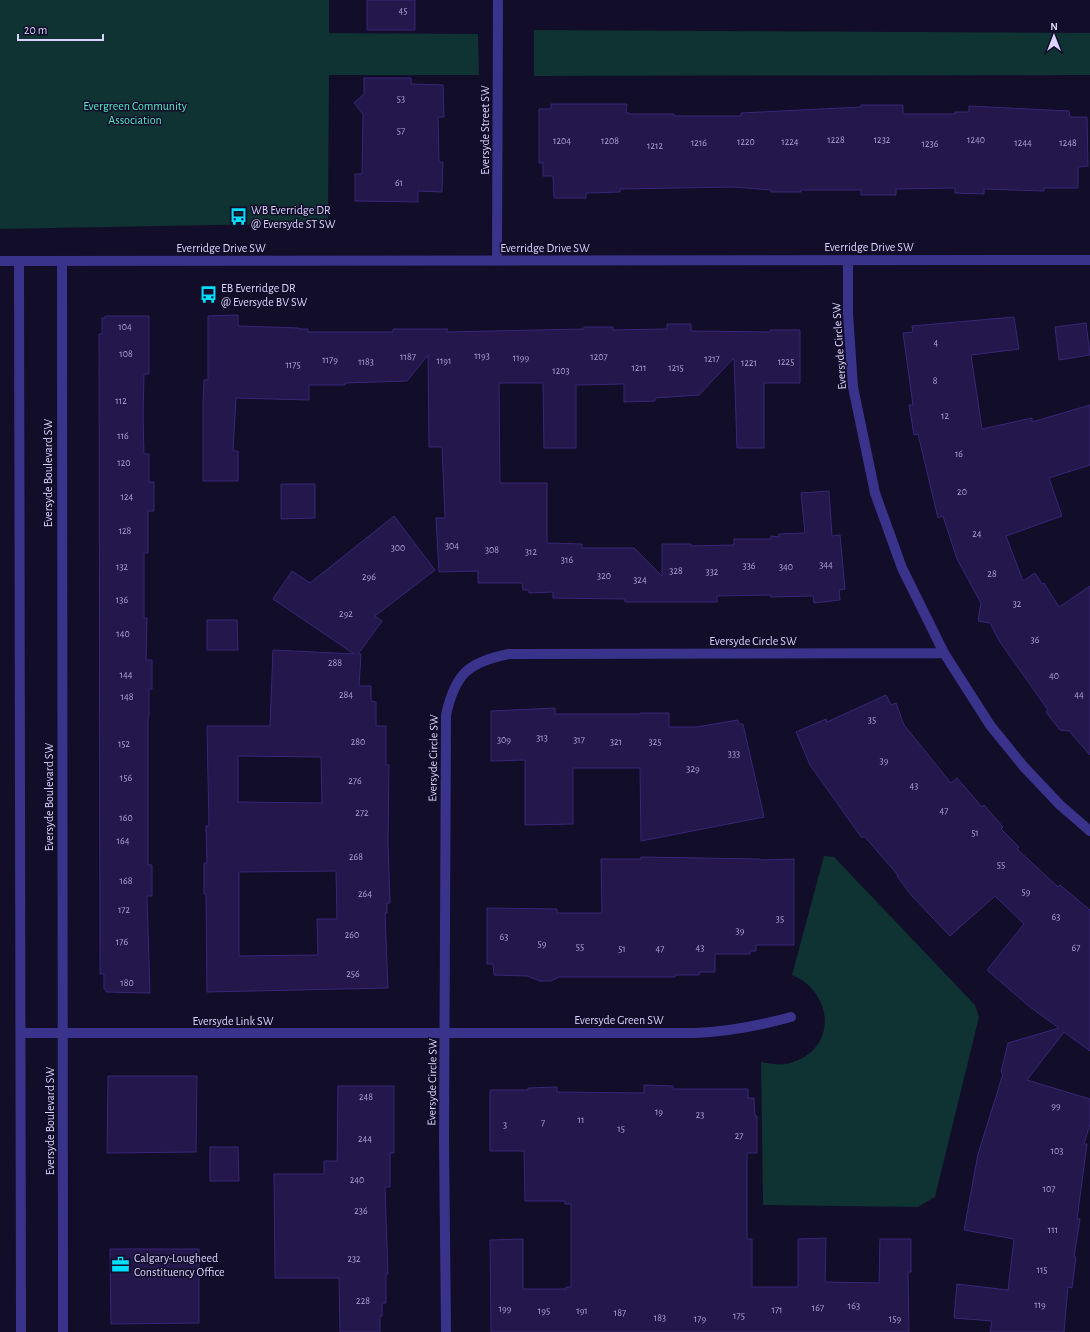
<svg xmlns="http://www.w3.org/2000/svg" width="1090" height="1332" font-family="'Alegreya Sans',sans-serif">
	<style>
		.green { fill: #0f3232 }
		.building { fill: #23174b; stroke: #392679; fill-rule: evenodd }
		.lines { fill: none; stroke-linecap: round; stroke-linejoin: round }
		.minor { stroke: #39338c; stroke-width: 10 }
		.labels { text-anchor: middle; stroke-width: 3; stroke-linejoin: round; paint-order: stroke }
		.number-label { font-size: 10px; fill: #aca4d2 }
		.park-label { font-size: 12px; fill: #52ecca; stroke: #120d28 }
		.street-label { font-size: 12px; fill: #dad3ff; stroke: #120d28 }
		.poi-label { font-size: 12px; fill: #dad3ff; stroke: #120d28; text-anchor: start }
	</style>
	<rect width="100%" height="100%" fill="#120d28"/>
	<path class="green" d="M0,0H329V33L478,34L479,75H329L328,223L0,229Z
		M534,30L1090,33V75L534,76Z
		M824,856L834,857L975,1005L979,1017L935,1197L918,1207L763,1205L761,1062C769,1063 778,1065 786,1064C790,1064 794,1061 798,1060C838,1043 831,991 792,975Z"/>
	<path class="building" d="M367,0H415V30H367Z
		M364,78H411V84L443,85L444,117H438L439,162H443L442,192L418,191V202L355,201V174H362L363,114L354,103L364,94Z
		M551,104H627L626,113H629V114H674V116H741V113L861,107V105H903V114H955V112H969V106L1069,111L1070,117H1087L1088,166L1078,167V188H1044V191L984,189V194L955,193V188L896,189V195H861V190H801V192H771V190L733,187L620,189V192L586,193V198H554L553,176H543V163H539V109H551Z
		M238,315V326L299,328V329H308V332H393V329H448L446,332L584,329V327H613V330L667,329V324H691V331L770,332V330H800V383H764V448H737L734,358L699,395L655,398V401L624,402V384L576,385V448H544L543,383H499L500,483H547V543L582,544V548H634L662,576V544H691V546L734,545V539H771V536L779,537V534L805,533L801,493L829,491L832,536L840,535L845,589L839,590L840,600L814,603L813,596L771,597V595L717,596V602H625V599L553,598V592L529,593V590H523L522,583H478V571L439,572L436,518H445L442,447H429L428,355L407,381L345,383V385H309V400L236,398L233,451H238V481H203V403L204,380H208V316Z
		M105,316H149V374H144L143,415L144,454H149V482H154V511H148V553H144V618H147L146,660H152V689H149V716H148V865H152V896H147L150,993L106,992V989H104V974H100L99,334H102V318H105Z
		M1014,317L1019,349L971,355L982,429L1032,418V422L1090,405V465L1049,478L1062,516L1006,536L1023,581L1035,573L1042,584L1044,583L1059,607L1090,586V755L1069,731L1060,730L1046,712L1048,710L1000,642L990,623L978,621L981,603L957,559L943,516L938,518L918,434L914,435L909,405H913L903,333L913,332L912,326Z
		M1086,323L1090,355L1059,360L1055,327Z
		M281,484H315V518L281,519Z
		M394,516L435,570L375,616L382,621L358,654H361L359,686H371V701L376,702V726H386V765H389L388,842L390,903H387V913H385L388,988L207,992L206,894H204V863H207L206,826H209L207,726H270L273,650L354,654L273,599L292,571L310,583ZM238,756L321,757L322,803L238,802ZM336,871L337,919H317L318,955L239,956V872Z
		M207,620H237L238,650H207Z
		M886,695L891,705L896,703L904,725L951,783L957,778L982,807L984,805L1003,827L1001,829L1019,847L1017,849L1058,887L1060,885L1090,910V1051L1064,1032L1027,1080L1090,1099V1124L1084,1144H1087L1077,1219H1080L1074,1257H1076L1072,1288L1068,1287L1064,1332H990L992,1321L954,1318L957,1284L1008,1290L1014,1239L964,1230L978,1154L1003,1074L1001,1072L1008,1043L1059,1028L1030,1007L987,970L1024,924L995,896L950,936L912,896L897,876L898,875L864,836L862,838L810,765L796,732L826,719L827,722Z
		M555,708V714H640V713H669V727H696L738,720L739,724H743L764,817L641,841L640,768H573V824L525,825V760L491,761V711Z
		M641,857L760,859V860L794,859V945H756V951H750V954H715V972H700L699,975H675V977H559L551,981H540L527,976L494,975L493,964H487V908L557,909V913H602L601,859H641Z
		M108,1076H197L196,1152L107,1153Z
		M644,1085L673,1086V1089H748V1098H754L755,1116H757V1153H747V1239H752V1287H798V1239L826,1238L825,1282L879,1283L880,1239H911V1272H908L909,1332H491L490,1240L523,1239V1289H566V1287H571V1204H565V1201H525L524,1151H490V1090H528V1088L557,1087V1092L644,1093Z
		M338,1086H394V1153H390V1187H385L388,1274H386V1303H382V1316H380V1332H340L339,1278H275L274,1174H324V1161H337Z
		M210,1147H238L239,1181H210Z
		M110,1249H199V1323L111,1324Z"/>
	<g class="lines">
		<path class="minor" d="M848,260V313L853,387L875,493L902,568L944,653L990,725L1024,767L1060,805L1090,831
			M0,261L1090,260
			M19,261L21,1332
			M62,261L63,1332
			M497,261L498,0
			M21,1033H695C728,1032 758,1026 791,1017
			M446,1332L444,1140L446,715C455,674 468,662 509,654L944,653"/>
	</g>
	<defs>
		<symbol id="bus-bare" viewBox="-9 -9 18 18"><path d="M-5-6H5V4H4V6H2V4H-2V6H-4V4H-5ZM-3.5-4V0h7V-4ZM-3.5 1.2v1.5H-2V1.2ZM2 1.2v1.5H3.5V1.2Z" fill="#00defe" stroke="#120d28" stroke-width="2.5" paint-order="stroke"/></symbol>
		<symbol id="office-bare" viewBox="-9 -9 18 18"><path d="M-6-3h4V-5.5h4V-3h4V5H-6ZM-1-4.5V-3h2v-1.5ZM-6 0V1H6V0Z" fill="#00defe" stroke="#120d28" stroke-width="2.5" paint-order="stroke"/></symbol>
	</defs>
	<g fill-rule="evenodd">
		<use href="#bus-bare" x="226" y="204" width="25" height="25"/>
		<use href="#bus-bare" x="196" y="282" width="25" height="25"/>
		<use href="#office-bare" x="108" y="1252" width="25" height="25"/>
	</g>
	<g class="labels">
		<g class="number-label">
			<text x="403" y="14">45</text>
			<text x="401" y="102">53</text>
			<text x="401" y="134">57</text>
			<text x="836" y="143">1228</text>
			<text x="882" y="143">1232</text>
			<text x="976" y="143">1240</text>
			<text x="562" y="144">1204</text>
			<text x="610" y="144">1208</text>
			<text x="746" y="145">1220</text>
			<text x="790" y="145">1224</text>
			<text x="699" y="146">1216</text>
			<text x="1023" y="146">1244</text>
			<text x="1068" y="146">1248</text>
			<text x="930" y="147">1236</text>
			<text x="655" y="149">1212</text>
			<text x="399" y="186">61</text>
			<text x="125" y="330">104</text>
			<text x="936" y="346">4</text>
			<text x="126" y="357">108</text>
			<text x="482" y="359">1193</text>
			<text x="408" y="360">1187</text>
			<text x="599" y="360">1207</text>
			<text x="521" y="361">1199</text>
			<text x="712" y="362">1217</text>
			<text x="330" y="363">1179</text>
			<text x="444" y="364">1191</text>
			<text x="366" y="365">1183</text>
			<text x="786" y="365">1225</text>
			<text x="749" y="366">1221</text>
			<text x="293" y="368">1175</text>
			<text x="639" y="371">1211</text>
			<text x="676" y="371">1215</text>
			<text x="561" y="374">1203</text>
			<text x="935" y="384">8</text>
			<text x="121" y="404">112</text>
			<text x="945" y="419">12</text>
			<text x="123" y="439">116</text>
			<text x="959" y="457">16</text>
			<text x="124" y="466">120</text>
			<text x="962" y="495">20</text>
			<text x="127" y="500">124</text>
			<text x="125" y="534">128</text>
			<text x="977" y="537">24</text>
			<text x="452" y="549">304</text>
			<text x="398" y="551">300</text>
			<text x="492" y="553">308</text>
			<text x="531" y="555">312</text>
			<text x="567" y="563">316</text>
			<text x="826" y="568">344</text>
			<text x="749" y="569">336</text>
			<text x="122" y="570">132</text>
			<text x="786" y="570">340</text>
			<text x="676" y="574">328</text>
			<text x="712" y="575">332</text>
			<text x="992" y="577">28</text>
			<text x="604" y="579">320</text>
			<text x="369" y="580">296</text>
			<text x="640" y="583">324</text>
			<text x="122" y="603">136</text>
			<text x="1017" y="607">32</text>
			<text x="346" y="617">292</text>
			<text x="123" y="637">140</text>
			<text x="1035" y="643">36</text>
			<text x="335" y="666">288</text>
			<text x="126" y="678">144</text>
			<text x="1054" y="679">40</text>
			<text x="346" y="698">284</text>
			<text x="1079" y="698">44</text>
			<text x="127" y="700">148</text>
			<text x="872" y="723">35</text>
			<text x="542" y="741">313</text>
			<text x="504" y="743">309</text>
			<text x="579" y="743">317</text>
			<text x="358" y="745">280</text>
			<text x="616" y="745">321</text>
			<text x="655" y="745">325</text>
			<text x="124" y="747">152</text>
			<text x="734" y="757">333</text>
			<text x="884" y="764">39</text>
			<text x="693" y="772">329</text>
			<text x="126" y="781">156</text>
			<text x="355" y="784">276</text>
			<text x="914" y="789">43</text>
			<text x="944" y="814">47</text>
			<text x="362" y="816">272</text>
			<text x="126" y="821">160</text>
			<text x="975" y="836">51</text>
			<text x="123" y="844">164</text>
			<text x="356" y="860">268</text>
			<text x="1001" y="868">55</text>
			<text x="126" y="884">168</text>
			<text x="1026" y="895">59</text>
			<text x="365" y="897">264</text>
			<text x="124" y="913">172</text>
			<text x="1056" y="920">63</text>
			<text x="780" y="922">35</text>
			<text x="740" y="934">39</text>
			<text x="352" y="938">260</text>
			<text x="504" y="940">63</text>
			<text x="122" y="945">176</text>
			<text x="542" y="947">59</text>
			<text x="580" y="950">55</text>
			<text x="700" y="951">43</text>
			<text x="1076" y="951">67</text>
			<text x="622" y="952">51</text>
			<text x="660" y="952">47</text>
			<text x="353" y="977">256</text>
			<text x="127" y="986">180</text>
			<text x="366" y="1100">248</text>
			<text x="1056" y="1109">99</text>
			<text x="659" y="1115">19</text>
			<text x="700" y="1118">23</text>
			<text x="581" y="1123">11</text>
			<text x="543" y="1126">7</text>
			<text x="505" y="1128">3</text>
			<text x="621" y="1132">15</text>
			<text x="739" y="1139">27</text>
			<text x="365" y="1142">244</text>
			<text x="1057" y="1154">103</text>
			<text x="357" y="1183">240</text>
			<text x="1049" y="1192">107</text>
			<text x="361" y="1214">236</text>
			<text x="1053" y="1233">111</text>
			<text x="354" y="1262">232</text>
			<text x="1042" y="1273">115</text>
			<text x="363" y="1304">228</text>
			<text x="1040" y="1308">119</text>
			<text x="854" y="1309">163</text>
			<text x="818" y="1311">167</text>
			<text x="505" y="1312">199</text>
			<text x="777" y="1313">171</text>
			<text x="544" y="1314">195</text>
			<text x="582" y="1314">191</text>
			<text x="620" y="1316">187</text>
			<text x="739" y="1319">175</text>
			<text x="660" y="1321">183</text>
			<text x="700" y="1322">179</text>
			<text x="895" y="1322">159</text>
		</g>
		<g class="park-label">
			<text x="135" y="110">Evergreen Community<tspan x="135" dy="14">Association</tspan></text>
		</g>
		<g class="street-label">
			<text transform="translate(485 130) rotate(-90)" y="4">Eversyde Street SW</text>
			<text x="869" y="251">Everridge Drive SW</text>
			<text x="221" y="252">Everridge Drive SW</text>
			<text x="545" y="252">Everridge Drive SW</text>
			<text transform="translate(839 346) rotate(-94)" y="4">Eversyde Circle SW</text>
			<text transform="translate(48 473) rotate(-90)" y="4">Eversyde Boulevard SW</text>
			<text x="753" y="645">Eversyde Circle SW</text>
			<text transform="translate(433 758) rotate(-89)" y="4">Eversyde Circle SW</text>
			<text transform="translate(49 797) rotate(-90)" y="4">Eversyde Boulevard SW</text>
			<text x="619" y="1024">Eversyde Green SW</text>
			<text x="233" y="1025">Eversyde Link SW</text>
			<text transform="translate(432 1082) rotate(-89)" y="4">Eversyde Circle SW</text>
			<text transform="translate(50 1121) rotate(-90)" y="4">Eversyde Boulevard SW</text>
		</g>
		<g class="poi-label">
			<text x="251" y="214">WB Everridge DR<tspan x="251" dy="14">@ Eversyde ST SW</tspan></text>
			<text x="221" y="292">EB Everridge DR<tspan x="221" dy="14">@ Eversyde BV SW</tspan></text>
			<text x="134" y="1262">Calgary-Lougheed<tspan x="134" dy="14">Constituency Office</tspan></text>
		</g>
	</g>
	<g transform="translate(1054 36)" stroke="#120d28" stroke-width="3" paint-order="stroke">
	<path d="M0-3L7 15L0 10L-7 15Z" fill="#dad3ff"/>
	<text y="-6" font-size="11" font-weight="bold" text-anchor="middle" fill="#dad3ff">N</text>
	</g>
	<path d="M18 34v6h85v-6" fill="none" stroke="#dad3ff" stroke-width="2"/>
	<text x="24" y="34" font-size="12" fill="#dad3ff" stroke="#120d28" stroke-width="3" paint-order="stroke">20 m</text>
</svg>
